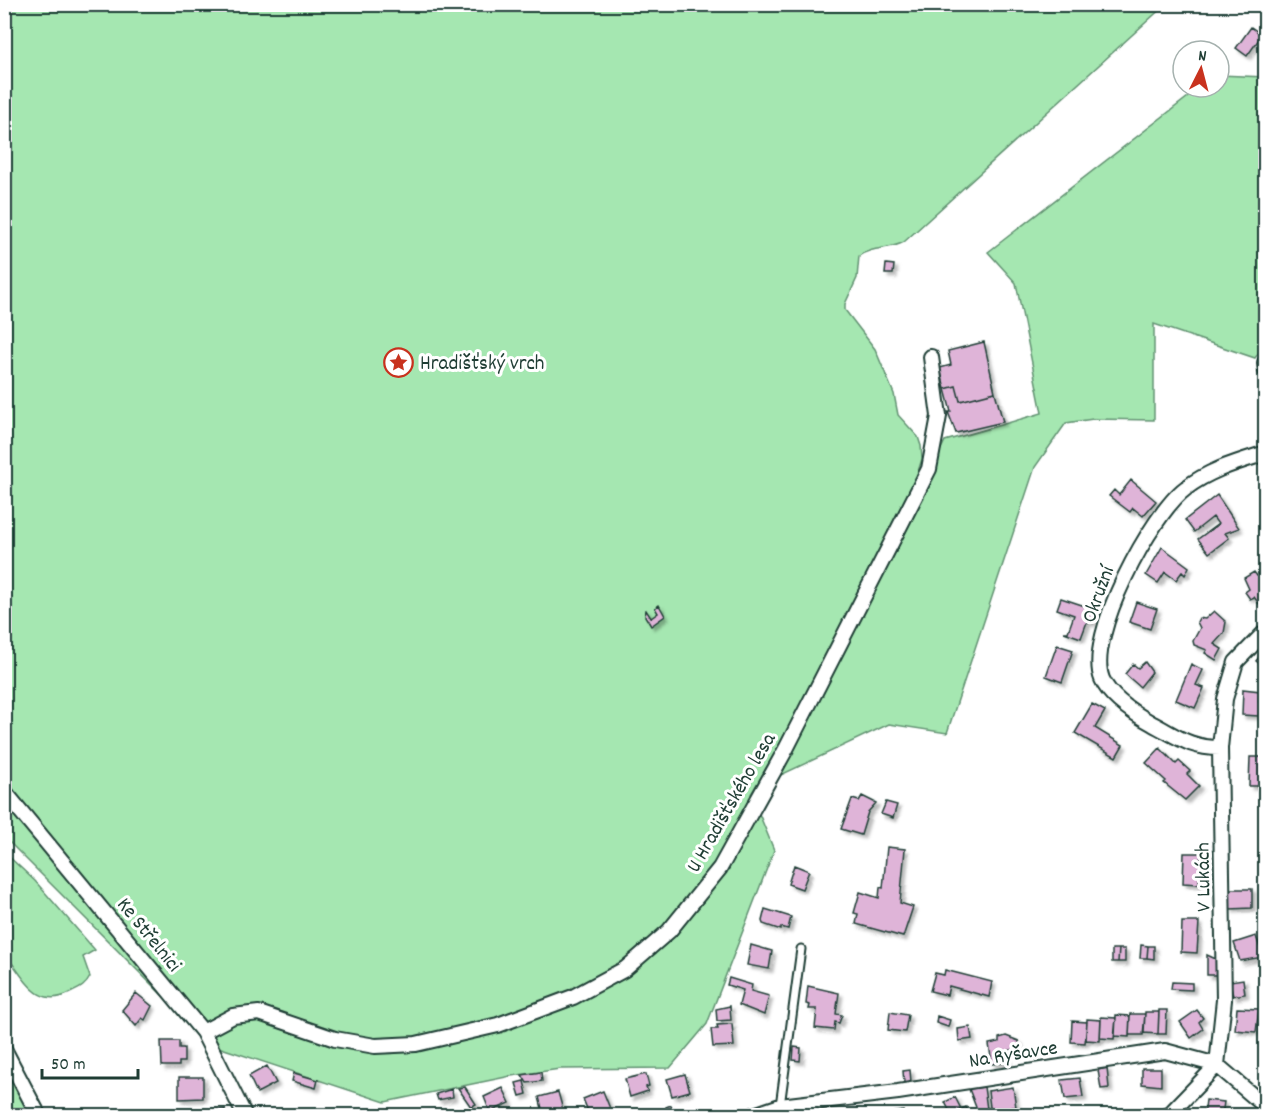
<svg xmlns="http://www.w3.org/2000/svg" width="1270" height="1120" font-family="Dekko,sans-serif">
	<style>
		.green { fill: #a5e7b1; stroke: #629272; stroke-width: 1.5 }
		.building { fill: #dfb4d8; stroke: #1f3d34; stroke-width: 1.5; filter: url(#shadow) }
		.lines { fill: none; stroke-linecap: round; stroke-linejoin: round }
		.lane-casing { stroke: #1f3d34; stroke-width: 11 }
		.street-casing { stroke: #1f3d34; stroke-width: 18 }
		.lane { stroke: #fff; stroke-width: 7 }
		.street { stroke: #fff; stroke-width: 14 }
		.labels { text-anchor: middle; stroke-width: 6; stroke-linejoin: round; paint-order: stroke }
		.poi-label { font-size: 21px; fill: #1f3d34; stroke: #fff; text-anchor: start }
		.street-label { font-size: 21px; fill: #1f3d34; stroke: #fff }
	</style>
	<defs>
		<filter id="shadow"><feDropShadow dx="3.5" dy="3.5" stdDeviation="1.5" flood-color="#0004"/></filter>
	</defs>
	<rect width="100%" height="100%" fill="#fff"/>
	<filter id="ink" filterUnits="userSpaceOnUse"><feTurbulence type="fractalNoise" baseFrequency=".0167" numOctaves="2"/><feDisplacementMap in="SourceGraphic" scale="12" xChannelSelector="R" yChannelSelector="G"/><feConvolveMatrix kernelMatrix="1 2 1 2 8 2 1 2 1" color-interpolation-filters="sRGB"/></filter>
	<g filter="url(#ink)">
		<path class="green" d="M4,5H1165L904,242C890,250 872,246 859,256L857,278L845,304V310L875,349L894,394L898,415L918,437L921,446L922,459L912,490L799,712L751,794L774,850L707,1024L670,1068L560,1069L511,1076L385,1102L212,1045L5,838Z
			M1219,75L1265,77V344L1255,358L1154,324V420L1093,419L1066,423L1035,467L947,733L889,724L781,775L945,441L1042,413L1016,283L988,252L1201,87H1219Z
			M5,853L35,881L95,950L83,957L90,977C86,985 81,988 72,992C41,1009 29,986 12,963L5,966Z
			M4,1035L8,1045L47,1115H5Z"/>
		<path class="building" d="M1251,27L1262,35L1247,56L1236,48Z
			M886,264L894,265L893,274H885Z
			M984,342L995,392L960,401L956,386L945,389L940,368L951,365L948,351Z
			M956,386L960,401L995,392L1003,422L956,433L948,412H951L945,389Z
			M1131,480L1156,501L1143,516L1133,508L1130,512L1109,496L1114,490L1119,495Z
			M1217,495L1239,528L1225,533L1229,538L1209,553L1198,539L1218,524L1213,517L1194,532L1185,520Z
			M1162,547L1189,567L1185,575L1182,572L1176,580L1165,572L1158,583L1146,575Z
			M1266,570V602L1260,605L1254,597L1250,599L1245,592L1249,589L1244,578L1254,572L1257,576Z
			M1061,598L1097,610L1092,623L1087,622L1081,638L1064,632H1068L1074,615L1057,609Z
			M1136,602L1157,609L1150,629L1129,622Z
			M659,605L665,616L651,626L645,616L646,610L651,618L658,613L655,608Z
			M1214,611L1226,622L1224,633L1214,644L1222,649L1216,660L1205,653L1207,650L1194,645L1193,641L1200,628L1197,622L1199,618L1205,619Z
			M1057,645L1073,650L1062,682L1046,676Z
			M1265,650L1266,651V669L1256,661Z
			M1145,662L1152,672L1140,687L1125,674L1133,664L1138,668Z
			M1191,664L1203,670L1196,685L1204,688L1195,708L1176,700Z
			M1243,689L1260,691L1259,702L1262,703L1259,716L1242,715Z
			M1092,704L1105,711L1095,728L1123,745L1116,757L1075,733Z
			M1160,748L1176,764L1179,761L1190,771L1187,774L1199,786L1185,800L1164,783L1166,781L1146,763Z
			M1250,757H1266L1264,786H1249Z
			M862,796L876,803L868,812L861,835L841,829L852,799L859,801Z
			M886,802L897,805L893,818L881,814Z
			M887,847L905,849L900,903L913,907L903,937L856,924L858,914L854,913L860,892L879,898L880,887L883,888Z
			M1184,853H1201L1199,884L1183,883Z
			M794,865L809,871L802,889L788,884Z
			M1229,889H1252V908L1230,909Z
			M765,909L791,917L788,929L781,927V930L763,924L762,921Z
			M1182,922H1199L1197,953L1181,952Z
			M1256,936L1263,957L1240,961L1234,943Z
			M751,945L772,951L769,969L747,965Z
			M1141,945L1148,946L1147,958H1140Z
			M1148,946H1154V959L1147,958Z
			M1112,949H1119L1118,962H1112Z
			M1119,949H1125V962H1118Z
			M1207,955L1218,960L1219,975H1207Z
			M945,970L992,982L989,997L949,986L947,995L930,991L935,973L944,975Z
			M729,978L752,985L751,991L769,996L764,1015L739,1005L743,990L727,985Z
			M1243,979L1245,994L1233,996L1230,981Z
			M1172,982L1192,983V990L1171,989Z
			M808,986L839,993L836,1014L842,1015L839,1023L835,1022L834,1030L815,1028L817,1009H809L810,1005L806,1004Z
			M136,993L152,1006L145,1020L142,1018L136,1026L122,1010Z
			M730,1006L731,1020L717,1021L716,1009Z
			M1237,1008L1259,1009L1256,1032L1235,1030Z
			M1159,1010H1167L1166,1034H1158Z
			M1197,1010L1203,1018L1199,1022L1203,1029L1191,1038L1180,1022Z
			M890,1012L908,1015L905,1032L888,1030Z
			M1145,1012H1159L1158,1034L1144,1033Z
			M1130,1014H1145L1143,1035H1129Z
			M1116,1015L1130,1016L1129,1037L1115,1036Z
			M937,1016L950,1020L948,1027L936,1023Z
			M1101,1017L1116,1018L1114,1039L1100,1038Z
			M1087,1019L1101,1020L1100,1041L1086,1040Z
			M1072,1021L1087,1022L1085,1043L1071,1042Z
			M732,1024L734,1046L713,1047L711,1029H718L717,1025Z
			M970,1027L972,1039L959,1041L958,1029Z
			M1006,1036L1019,1041L1020,1049L1006,1051L1008,1062L992,1064L989,1044L999,1042V1038Z
			M161,1041H179V1048H184V1062H179V1066H162Z
			M794,1047L801,1048L800,1061L793,1060Z
			M267,1066L276,1083L257,1093L249,1076Z
			M1107,1068L1109,1088L1101,1089L1098,1070Z
			M1142,1068H1161V1086L1142,1084Z
			M910,1070L911,1082L904,1083L903,1071Z
			M541,1072L542,1081L527,1083L522,1075Z
			M294,1073L318,1080L316,1088L292,1081Z
			M646,1074L649,1086L646,1087L648,1091L630,1097L625,1079Z
			M685,1074L690,1091L672,1096L667,1079Z
			M179,1077H203V1098L179,1099Z
			M1080,1078L1083,1097L1065,1099L1062,1080Z
			M524,1081L527,1094L520,1096L516,1083Z
			M465,1087L476,1104L471,1107L458,1088Z
			M984,1087L987,1109L977,1110L969,1089Z
			M1013,1087L1016,1107L1008,1108V1112L991,1115L988,1091Z
			M503,1088L510,1103L490,1112L484,1097Z
			M452,1089L453,1097L438,1100L436,1094Z
			M603,1091L611,1111L590,1116L583,1099Z
			M558,1092L563,1110L544,1116L539,1097Z
			M955,1097L961,1109L951,1114L945,1102Z
			M1206,1100L1224,1102L1222,1116H1204Z
			M671,1105L675,1116H669L666,1107Z
			M966,1107L970,1116H952L951,1114Z
			M225,1109V1116H203V1111Z
			M294,1109L297,1116H281Z
			M903,1111L904,1116H885V1114Z"/>
		<g class="lines">
			<defs>
				<path id="lane" d="M780,1106L801,949"/>
				<path id="street" d="M1265,363L1266,371
					M1220,748C1190,748 1178,737 1153,724C1135,714 1110,698 1102,679C1085,637 1152,513 1186,488C1209,470 1238,462 1266,453
					M4,791L203,1032L245,1116
					M203,1032L233,1016L259,1013L335,1039L375,1046L416,1044L498,1025L573,997L625,969L669,931L720,868L786,749L929,469L939,416L931,357
					M4,1049L39,1116
					M751,1116L780,1106L898,1092L1165,1051L1217,1065L1266,1107
					M1168,1116L1217,1065L1224,1000L1220,748L1225,699L1236,662L1266,631"/>
			</defs>
			<use href="#lane" class="lane-casing"/>
			<use href="#street" class="street-casing"/>
			<use href="#lane" class="lane"/>
			<use href="#street" class="street"/>
		</g>
	</g>
	<defs>
		<symbol id="sight-ring" viewBox="-11 -11 22 22"><circle r="9.5" fill="#fff" stroke="#c8321e" stroke-width="1.5"/><path d="M0-6L1.8-2.2L6-1.7L2.9 1.2L3.7 5.4L0 3.3L-3.7 5.4L-2.9 1.2L-6-1.7L-1.8-2.2Z" fill="#c8321e"/></symbol>
	</defs>
	<g fill-rule="evenodd">
		<use href="#sight-ring" x="382" y="346" width="33" height="33"/>
	</g>
	<g class="labels">
		<g class="poi-label">
			<text x="420" y="369">Hradišťský vrch</text>
		</g>
		<g class="street-label">
			<text transform="translate(1097 594) rotate(-70)" y="7">Okružní</text>
			<text transform="translate(730 802) rotate(-60)" y="7">U Hradišťského lesa</text>
			<text transform="translate(1202 877) rotate(-91)" y="7">V Lukách</text>
			<text transform="translate(150 934) rotate(51)" y="7">Ke Střelnici</text>
			<text transform="translate(1013 1053) rotate(-9)" y="7">Na Ryšavce</text>
		</g>
	</g>
	<rect width="1270" height="1120" fill="none" stroke="#fff" stroke-width="24"/>
	<rect x="12" y="12" width="1246" height="1096" fill="none" stroke="#1f3d34" stroke-width="2" filter="url(#ink)"/>
	<g transform="translate(1201 69) rotate(6)"><circle r="28" fill="#ffffff" stroke="#a5b1ae" stroke-width="1.5"/>
	<path d="M0-4.5L10 22L0 15L-10 22Z" fill="#c8321e"/>
	<text y="-9" font-size="16" font-weight="bold" text-anchor="middle" fill="#1f3d34">N</text>
	</g>
	<path d="M42 1069v9h96v-9" fill="none" stroke="#1f3d34" stroke-width="3"/>
	<text x="51" y="1069" font-size="18" fill="#1f3d34" stroke="#ffffff" stroke-width="4.5" paint-order="stroke">50 m</text>
</svg>
